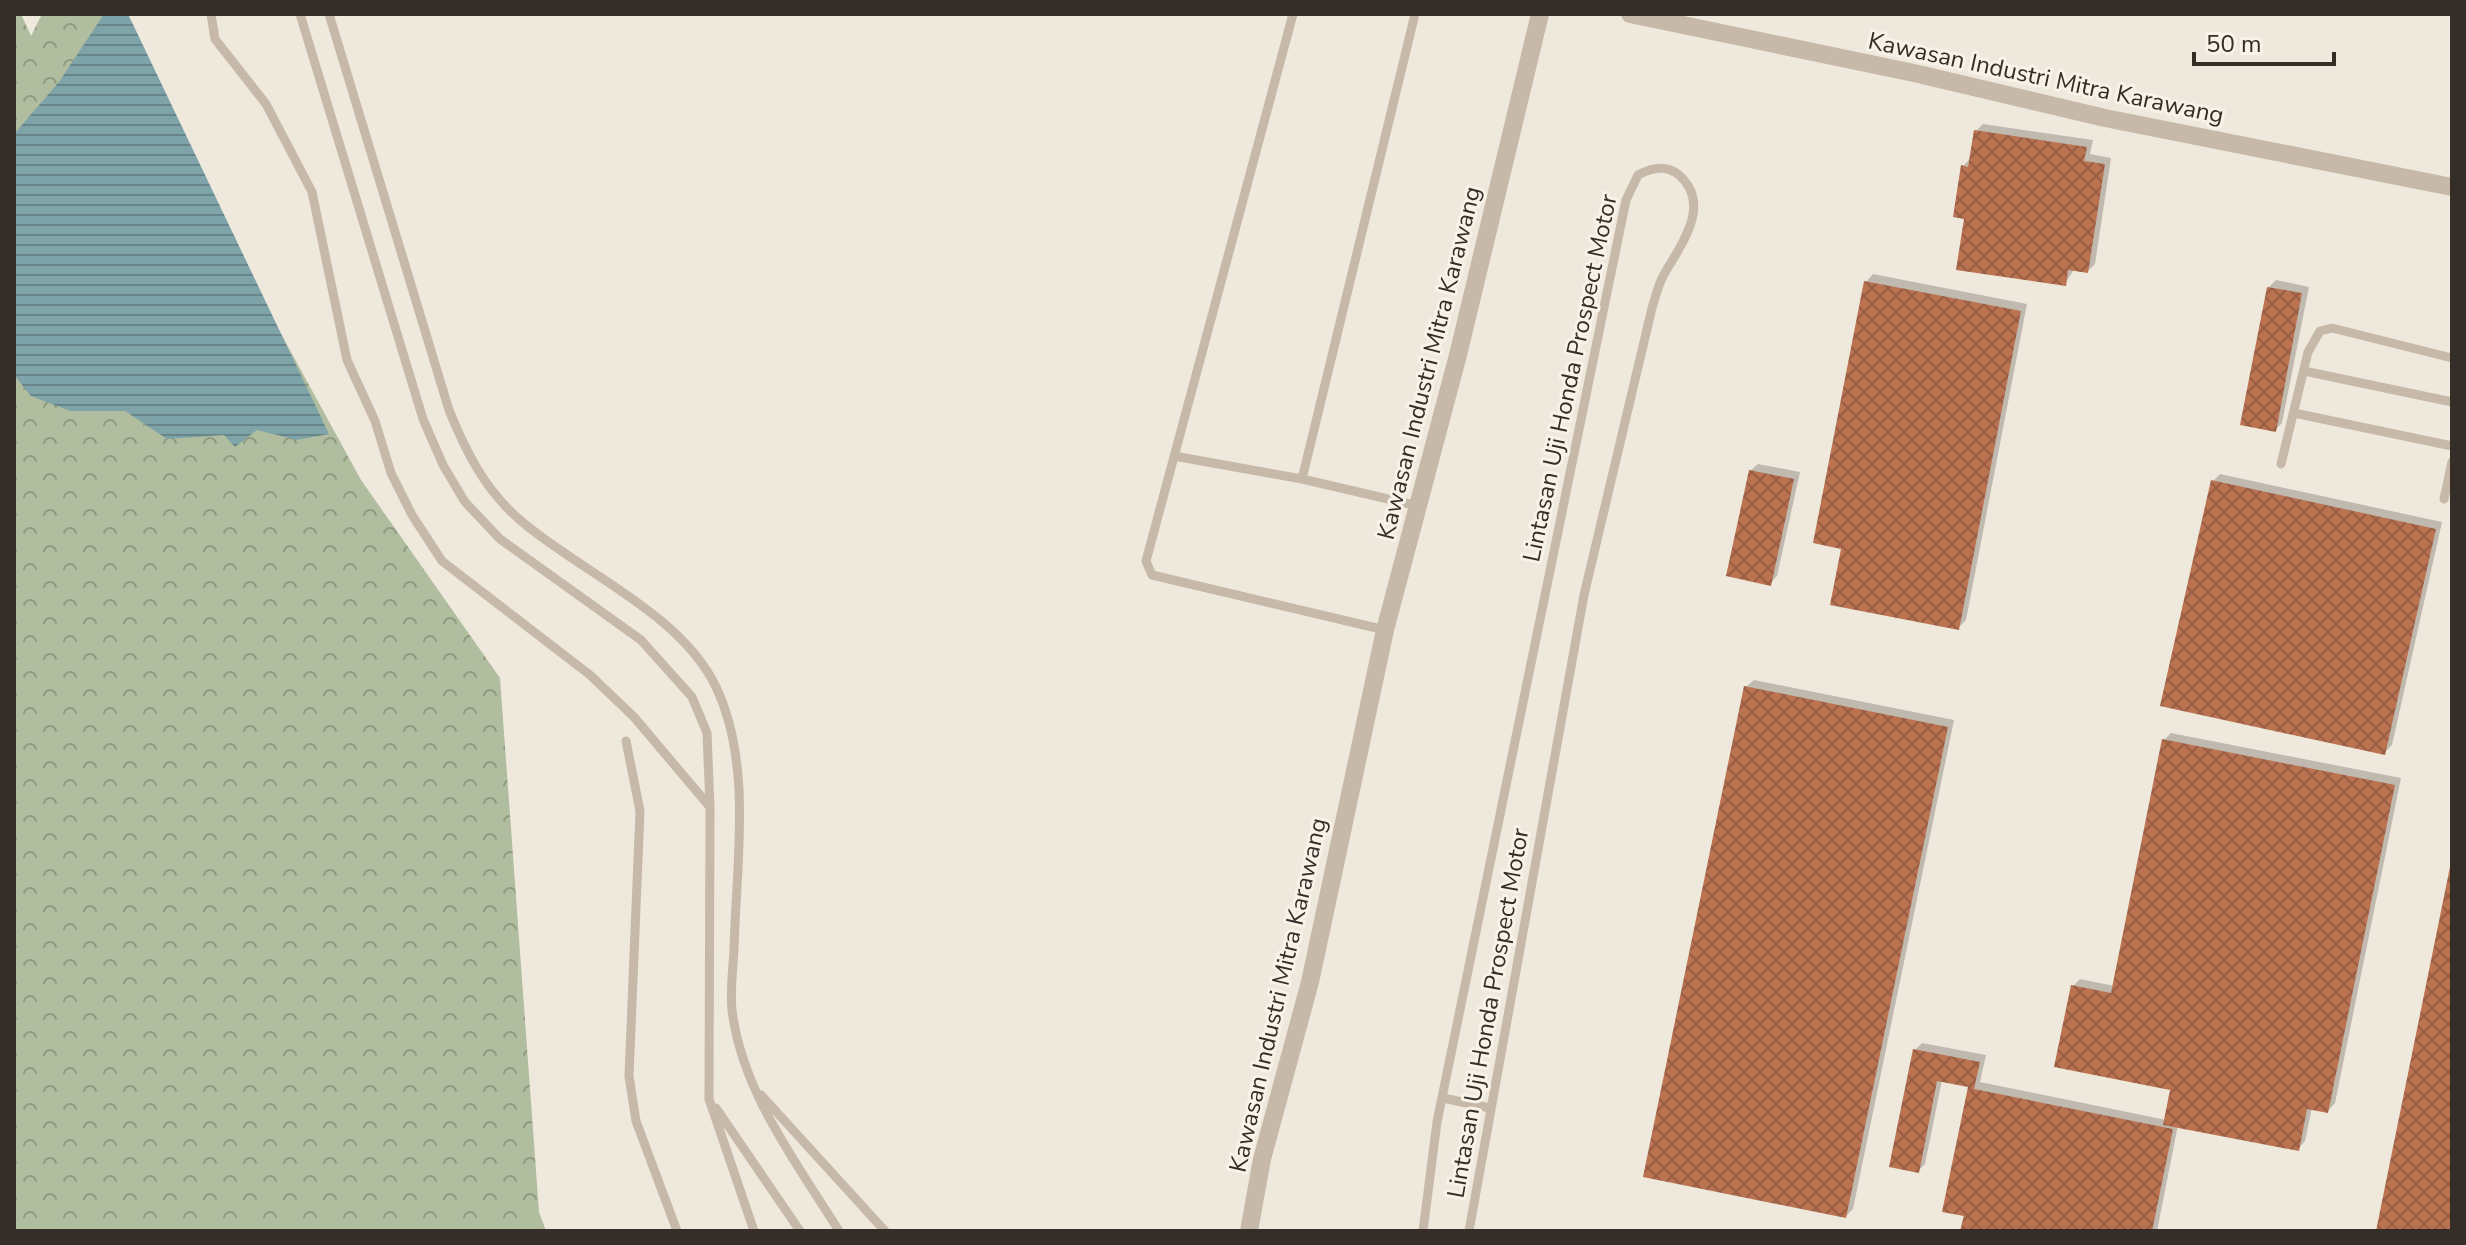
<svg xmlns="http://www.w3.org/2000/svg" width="2466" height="1245" font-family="'Nunito Sans',sans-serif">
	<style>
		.forest { fill: url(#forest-crowns) }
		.water { fill: url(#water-rules) }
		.shadow { fill: #0003 }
		.building { fill: url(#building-cross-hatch) }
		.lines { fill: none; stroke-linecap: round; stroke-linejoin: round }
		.service { stroke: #c6b9a9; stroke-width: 9 }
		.minor { stroke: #c6b9a9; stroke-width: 18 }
		.labels { text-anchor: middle; stroke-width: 6; stroke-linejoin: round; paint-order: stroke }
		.street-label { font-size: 24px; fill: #342d28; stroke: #f8f2e8 }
	</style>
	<defs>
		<pattern id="forest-crowns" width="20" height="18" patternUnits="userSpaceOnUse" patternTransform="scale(2)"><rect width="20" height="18" fill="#b0bd9e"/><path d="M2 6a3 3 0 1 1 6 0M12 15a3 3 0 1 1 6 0" fill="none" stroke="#909a81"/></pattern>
		<pattern id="water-rules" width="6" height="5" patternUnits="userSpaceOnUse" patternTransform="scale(2)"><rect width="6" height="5" fill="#7ea4aa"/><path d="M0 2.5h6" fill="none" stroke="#68868a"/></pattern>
		<pattern id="building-cross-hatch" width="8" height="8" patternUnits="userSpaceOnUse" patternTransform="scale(2)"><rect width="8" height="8" fill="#ba7250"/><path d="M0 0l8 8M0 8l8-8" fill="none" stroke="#985e42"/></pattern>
	</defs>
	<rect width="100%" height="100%" fill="#efe8dc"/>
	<path class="forest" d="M14,14H21L31,36L42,14H106L361,480L500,678L539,1212L546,1231H14Z"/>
	<path class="water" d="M104,14H128L329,434L297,440L257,430L235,447L224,435L167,439L125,411H70L31,396L14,375V134L59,82Z"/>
	<path class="shadow" d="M1983,124L2093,140L2090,154L2111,158L2095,264L2088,271L2074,269L2065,284L1966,217L1963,166L1970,159L1976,131Z
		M1873,274L2027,304L1966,620L1959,627L1866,282Z
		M2276,280L2309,287L2282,423L2275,430L2268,288Z
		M1758,464L1800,472L1777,576L1770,583L1750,471Z
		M2220,474L2442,522L2392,745L2385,752L2213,481Z
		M1754,680L1954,720L1853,1209L1846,1216L1746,687Z
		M2171,733L2401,778L2335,1103L2328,1111L2312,1108L2305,1141L2298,1149L2178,1125L2157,1231H1962L1971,1086L1942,1080L1925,1164L1918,1171L1915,1050L1922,1043L1986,1055L1980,1082L2166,1120L2172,1089L2073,986L2080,979L2114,986L2164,740Z
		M2452,865V1231H2378Z"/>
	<path class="building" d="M1974,130L2087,147L2084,161L2105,164L2088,273L2068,270L2066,286L1956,270L1964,219L1953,217L1961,165L1968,167Z
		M1864,281L2021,311L1959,630L1830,605L1841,549L1813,543Z
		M2267,287L2302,293L2276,432L2240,425Z
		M1749,470L1794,479L1771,586L1726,576Z
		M2211,480L2436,529L2385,755L2160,706Z
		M1744,686L1948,727L1846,1218L1643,1177Z
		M2162,739L2395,785L2328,1113L2307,1109L2299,1151L2163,1125L2170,1090L2054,1067L2071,985L2111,993Z
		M2451,862L2452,1231H2376Z
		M1913,1049L1980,1062L1974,1089L2173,1129L2152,1231H1960L1964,1216L1942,1212L1968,1087L1937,1081L1919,1173L1889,1167Z"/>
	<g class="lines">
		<path class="service" d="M211,14L215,39L266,104L312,192L347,360L375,421L391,473L412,515L442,561L590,675L634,717L710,807
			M300,14L423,419L443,465L465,502L500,539L641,640L692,697L707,733L710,807L709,1099L754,1231
			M329,14L449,410C466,452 485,490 520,520C580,572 681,613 716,687C753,765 736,865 734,949C733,969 730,990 732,1010C742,1092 796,1162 839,1231
			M1293,14L1146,561L1152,575L1385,630
			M2304,371L2452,402
			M2294,413L2452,446
			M1174,456L1302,479L1415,14
			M2281,464L2308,352L2320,331L2332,328L2452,358
			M1302,479L1418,506
			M2444,499L2452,462
			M626,741L640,811L629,1076L636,1121L677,1231
			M761,1095L885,1231
			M1443,1098L1490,1108
			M716,1108L800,1231
			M1423,1231L1437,1122L1626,200L1638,175C1651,168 1666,164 1679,175C1714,206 1678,248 1662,278C1658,287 1655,298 1652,308L1584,595L1469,1231"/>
		<path class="minor" d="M1630,14L1914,73L2105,118L2452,187
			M1249,1231L1262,1159L1310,982L1385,630L1458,355L1540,14"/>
	</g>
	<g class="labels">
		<g class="street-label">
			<text transform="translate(2046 78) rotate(12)" y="8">Kawasan Industri Mitra Karawang</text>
			<text transform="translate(1429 363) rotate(-76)" y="8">Kawasan Industri Mitra Karawang</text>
			<text transform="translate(1570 378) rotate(-78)" y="8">Lintasan Uji Honda Prospect Motor</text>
			<text transform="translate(1278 995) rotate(-77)" y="8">Kawasan Industri Mitra Karawang</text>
			<text transform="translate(1488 1013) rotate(-80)" y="8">Lintasan Uji Honda Prospect Motor</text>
		</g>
	</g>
	<rect width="2466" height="1245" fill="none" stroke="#342d28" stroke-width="32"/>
	<path d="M2194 52v12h140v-12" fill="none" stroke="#342d28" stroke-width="4"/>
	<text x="2206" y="52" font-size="24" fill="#342d28" stroke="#f8f2e8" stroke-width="6" paint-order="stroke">50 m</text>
</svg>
